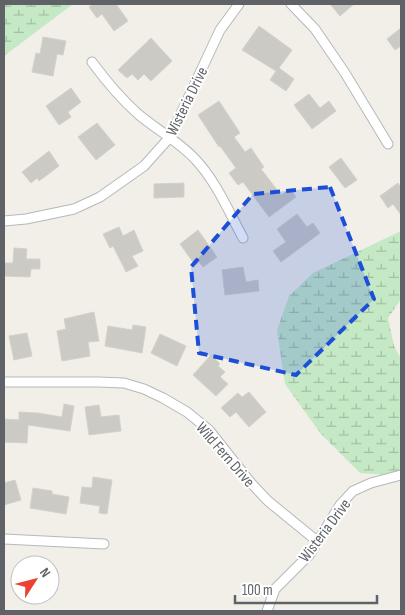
<svg xmlns="http://www.w3.org/2000/svg" width="405" height="615" font-family="'Sofia Sans Condensed',sans-serif">
	<style>
		.wetland { fill: url(#wetland-marsh) }
		.building { fill: #cccac5; stroke: #d6d1c6 }
		.lines { fill: none; stroke-linecap: round; stroke-linejoin: round }
		.street-casing { stroke: #b5b8bc; stroke-width: 11 }
		.street { stroke: #fff; stroke-width: 9 }
		.marked { fill: #1d4ed8; fill-opacity: 0.2; stroke: #1d4ed8; stroke-width: 4; stroke-dasharray: 10 6; stroke-linejoin: round }
		.labels { text-anchor: middle; stroke-width: 4; stroke-linejoin: round; paint-order: stroke }
		.street-label { font-size: 16px; fill: #5f6368; stroke: #fff }
	</style>
	<defs>
		<pattern id="wetland-marsh" width="20" height="14" patternUnits="userSpaceOnUse" patternTransform="scale(1.25)"><rect width="20" height="14" fill="#c5e8c5"/><path d="M1 5h8M5 5V1M11 12h8M15 12V8" fill="none" stroke="#a3c0a4"/></pattern>
	</defs>
	<rect width="100%" height="100%" fill="#f1efe8"/>
	<path class="wetland" d="M4,4H73L4,56Z
		M401,231V299L388,318L394,346L401,359V476L360,473L321,434L285,384L277,330L289,296L313,273Z"/>
	<path class="building" d="M93,4H116L128,21L114,31L102,14L97,18L89,7Z
		M330,4H354L340,16Z
		M259,26L292,50L279,68L294,79L286,91L270,80L276,71L242,50Z
		M401,28V46L395,50L387,39Z
		M43,37L66,41L63,55L57,54L53,76L32,72L36,53L40,54Z
		M151,38L172,61L151,81L144,74L138,80L132,74L127,78L118,70Z
		M71,88L81,102L68,112L71,117L59,125L46,106Z
		M309,94L320,108L329,101L336,111L312,129L294,105Z
		M219,101L240,133L234,137L245,152L251,148L264,167L261,169L281,195L290,189L296,197L269,217L243,182L238,185L229,173L236,168L220,146L219,147L198,115Z
		M97,123L115,145L96,160L78,137Z
		M49,151L59,166L39,181L37,178L31,183L22,172Z
		M341,158L357,180L345,188L329,167Z
		M184,183V197L154,198V184Z
		M398,183L401,188V215L393,204L388,208L380,196Z
		M297,214L307,227L313,223L320,233L281,262L273,251L286,242L277,229Z
		M119,227L123,236L134,230L143,251L132,256L138,266L126,272L113,246L110,248L103,234Z
		M198,230L217,257L203,267L199,262L195,265L180,244Z
		M14,248L27,249L26,259H40V269H31L30,277L4,276V263H13Z
		M243,267L246,282L258,280L259,291L225,295L222,270Z
		M94,312L99,341L88,342L90,356L62,361L57,331L66,329L64,319Z
		M133,325L146,327L142,353L105,346L108,326L132,330Z
		M27,333L32,356L14,360L9,336Z
		M160,334L186,346L177,366L151,353Z
		M211,355L220,364L218,366L225,372L220,377L228,384L216,396L193,375Z
		M249,392L266,412L249,427L236,412L230,417L221,408L238,393L242,397Z
		M64,404L74,406L70,431L28,425L27,443L4,442V419L19,420V412L38,413L62,417Z
		M99,405L101,417L119,415L121,431L89,435L85,407Z
		M93,477L112,480L107,514L99,513L100,506L80,503L82,487L92,488Z
		M15,480L21,500L4,505V483Z
		M33,488L52,491V494L69,497L66,514L30,508Z"/>
	<g class="lines">
		<defs>
			<path id="street" d="M291,4L315,29L345,73L388,144
				M92,62C106,81 120,98 138,114C157,130 178,141 195,159C216,181 229,212 243,238
				M4,221L26,219L74,209L100,197L144,166L170,137L220,30L239,4
				M4,382H98L124,383L144,389L163,398L187,412L209,430L251,483L268,501L317,541
				M4,539L104,544
				M267,611L275,589L310,554L340,505L353,491L371,483L401,475"/>
		</defs>
		<use href="#street" class="street-casing"/>
		<use href="#street" class="street"/>
	</g>
	<path class="marked" d="M330,187L374,299L296,375L199,353L191,267L253,194Z"/>
	<g class="labels">
		<g class="street-label">
			<text transform="translate(186 101) rotate(-64)" y="6">Wisteria Drive</text>
			<text transform="translate(226 454) rotate(49)" y="6">Wild Fern Drive</text>
			<text transform="translate(324 530) rotate(-53)" y="6">Wisteria Drive</text>
		</g>
	</g>
	<rect width="405" height="615" fill="none" stroke="#5f6368" stroke-width="10"/>
	<g transform="translate(35 580) rotate(54)"><circle r="24" fill="#ffffff" stroke="#bfc1c3"/>
	<path d="M0-4L9 19L0 12L-9 19Z" fill="#ea4335"/>
	<text y="-8" font-size="14" font-weight="bold" text-anchor="middle" fill="#5f6368">N</text>
	</g>
	<path d="M235 595v8h142v-8" fill="none" stroke="#5f6368" stroke-width="2.5"/>
	<text x="242" y="595" font-size="15" fill="#5f6368" stroke="#ffffff" stroke-width="4" paint-order="stroke">100 m</text>
</svg>
